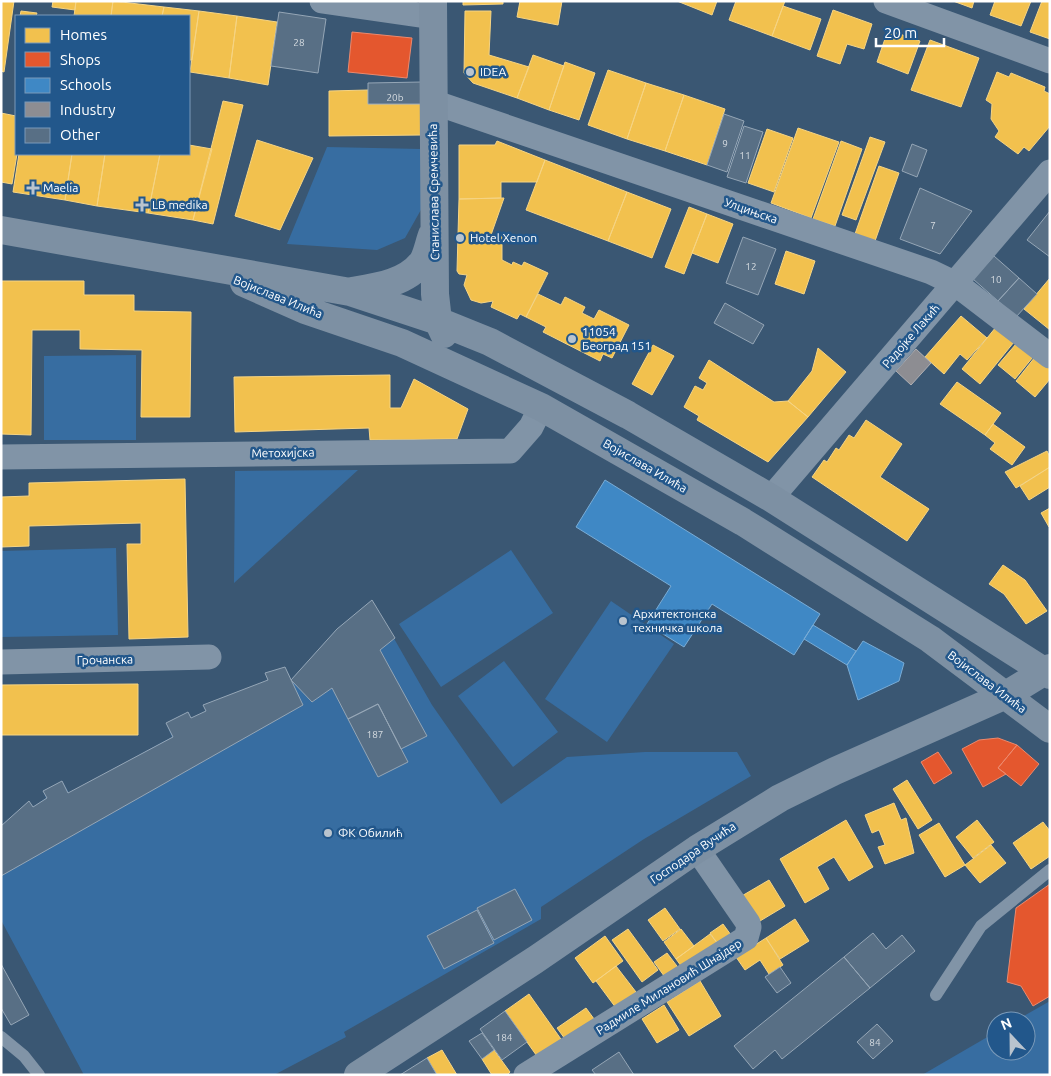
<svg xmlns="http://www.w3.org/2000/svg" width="1051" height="1076" font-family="Ubuntu,sans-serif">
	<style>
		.green { fill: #376da1 }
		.homes { fill: #f2c14e; stroke: #f6d483 }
		.shops { fill: #e4572e; stroke: #ec896d }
		.schools { fill: #3f88c5; stroke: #79acd6 }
		.industry { fill: #8d8d92; stroke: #afafb3 }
		.building { fill: #586f85; stroke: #95a6b6 }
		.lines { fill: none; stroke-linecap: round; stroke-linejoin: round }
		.lane { stroke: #8194a7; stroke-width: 12 }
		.street { stroke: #8194a7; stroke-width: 25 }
		.secondary { stroke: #7d90a3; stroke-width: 28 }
		.poi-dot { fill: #bac4ce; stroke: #22578b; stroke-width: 2 }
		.labels { text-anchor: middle; stroke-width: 5; stroke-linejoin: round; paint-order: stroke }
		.number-label { font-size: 10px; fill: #d5dbe0 }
		.poi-label { font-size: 12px; fill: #fff; stroke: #22578b; text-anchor: start }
		.street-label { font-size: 12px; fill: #fff; stroke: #22578b }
	</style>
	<rect width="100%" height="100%" fill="#3a5773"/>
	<path class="green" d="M327,147L421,149L422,208L405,238L377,250L287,244Z
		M136,355V440H44V356Z
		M358,470L234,583L235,471Z
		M116,548L118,635L1,637V551Z
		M511,550L553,613L441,687L399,624Z
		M372,600L432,705L501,804L567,757L645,752H737L751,776L644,839L541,907V919L344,1032L346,1037L274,1075H84L1,920V826L29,801L33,807L46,798L43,791L62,781L69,793L172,737L166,723L188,712L191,718L206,711L203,705L268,681L265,673L285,667L291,680L337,629Z
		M611,601L674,644L607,742L545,699Z
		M504,661L558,732L513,767L458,696Z
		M1050,1001V1075H922L996,1032V1051H1026V1021H1015Z"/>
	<path class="homes" d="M1,1H14L4,72L1,71Z
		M53,1H76L75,10L52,7Z
		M76,1H113L111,16H74Z
		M113,1L164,7L162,16H111Z
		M463,1H503V4L463,5Z
		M520,1H562L558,25L517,17Z
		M677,1H717L712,15Z
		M736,1H785L772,36L729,20Z
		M953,1H974L972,8Z
		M995,1H1031L1021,26L990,15Z
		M1042,1H1050V39L1030,32Z
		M783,6L821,19L810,50L772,36Z
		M164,7L199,11L192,60H189V16H162Z
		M833,10L872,24L864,49L847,44L840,64L817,56Z
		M21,11L37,13L36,16H20Z
		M199,11L237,16L229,78L190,72Z
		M465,11H491L489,55L529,67L517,98L473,83L464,73Z
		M237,16L277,22L268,85L229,78Z
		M888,30L920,41L908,74L877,62Z
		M930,40L979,58L961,107L911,90Z
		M533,55L564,66L549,110L517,98Z
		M565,62L595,73L579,120L549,110Z
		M608,70L646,83L627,139L588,125Z
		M997,72L1009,77L1011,73L1045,87L1044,91L1050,94V126L1029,151L1024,147L1018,154L995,137L999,131L991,119L992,104L986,100Z
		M646,83L684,95L665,151L627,139Z
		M368,90V104H422V135L329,136V91Z
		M684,95L725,109L707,165L665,151Z
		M223,101L243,105L213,224L193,220Z
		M1,113L16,116L17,154L12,184L1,182Z
		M798,128L839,142L811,218L771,203Z
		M767,129L793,138L774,192L748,183Z
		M870,137L885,142L856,220L842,215Z
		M257,140L313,158L280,230L235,216Z
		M497,141L545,160L537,182H501V198L459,199V145H495Z
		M841,141L862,149L835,226L813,219Z
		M189,145L212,149L193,220L148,213L160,154H189Z
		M19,154H72L65,200L13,192Z
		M72,154H105L97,206L65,200Z
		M105,154H160L148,213L97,206Z
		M545,160L627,192L608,241L526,210Z
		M879,166L899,173L875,241L855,234Z
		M627,192L671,209L652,258L608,241Z
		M504,198L491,235H502V260L512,265L513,262L522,266L524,262L548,273L526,317L520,314L517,319L491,307L493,301L481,303L471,300L464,285L467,275L459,274L457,271L459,199Z
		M689,207L707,214L684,274L665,267Z
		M707,214L733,224L718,263L692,253Z
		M786,251L815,261L804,294L775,284Z
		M1050,278V330L1024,309Z
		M1,281H84V295H134V311L191,312L190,417H141L142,350L80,349V330H32L31,435L1,434Z
		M538,294L561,305L565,297L585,307L582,313L594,319L599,310L629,325L612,358L603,354L600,361L543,332L546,327L526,317Z
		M961,316L987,338L967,360L960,354L944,374L925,357Z
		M996,327L1014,342L980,384L962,369Z
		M1016,344L1033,357L1015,379L998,365Z
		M653,345L674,356L652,395L632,384Z
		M818,348L846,372L808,417L788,401L812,371Z
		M1035,357L1050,369V379L1035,397L1016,381Z
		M709,360L774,402L788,401L808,417L768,462L697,420L699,416L684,407L695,386L703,390L707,383L699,378Z
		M390,375V408H401L414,379L468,409L457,439L370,440L369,428L235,432L234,377Z
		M957,382L1001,413L985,435L940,404Z
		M866,420L902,444L880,477L929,509L907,541L812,477L824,460L827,462L836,448L839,450L849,435L854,438Z
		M993,424L1025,447L1012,465L990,449L995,443L985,435Z
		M1047,451L1050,457V467L1016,488L1005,472Z
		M1050,467V487L1029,500L1020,486Z
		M185,479L188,637L129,639L127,544H141V523L29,526V546L1,547V497L29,496V483Z
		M1050,508V527H1049L1041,513Z
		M1003,565L1025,580L1047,611L1026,624L1004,594L989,584Z
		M138,684V735H1V685Z
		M907,780L932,820L918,829L893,789Z
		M894,803L901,820L906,818L914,853L885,864L878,847L885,845L879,830L872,833L865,815Z
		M846,820L873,867L849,881L834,857L817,867L829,889L805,903L780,859Z
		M977,820L994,842L973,858L956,837Z
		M1043,822L1050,831V856L1031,869L1013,843Z
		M939,823L965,865L945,877L919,835Z
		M991,845L1006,863L980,883L965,865Z
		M769,880L785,906L755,924L740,897Z
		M665,908L680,929L663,941L648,920Z
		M795,919L809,941L780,959L766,938Z
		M723,924L731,935L718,944L710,933Z
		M628,929L658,970L642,982L612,940Z
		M681,929L694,946L676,959L664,942Z
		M710,934L718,944L684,970L676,959Z
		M605,936L623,961L593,983L575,958Z
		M766,938L783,965L769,974L760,960L745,970L736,957Z
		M667,953L680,970L667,980L654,962Z
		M616,966L636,992L616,1008L596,981Z
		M700,981L721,1016L689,1036L667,1002Z
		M529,994L563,1042L539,1059L505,1011Z
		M664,1005L679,1030L657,1043L642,1019Z
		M586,1008L597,1023L568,1043L557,1028Z
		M442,1050L457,1075H437L427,1058Z
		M494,1050L510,1072L507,1075H492L482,1059Z"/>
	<path class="shops" d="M352,32L412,38L407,78L348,72Z
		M998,738L1017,745L998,768L1006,774L983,787L962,749L979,740Z
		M1017,745L1039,764L1021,786L998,768Z
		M938,752L952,773L934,784L921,762Z
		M1050,884V996L1033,1006L1021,986L1007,982L1016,908Z"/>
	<path class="schools" d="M605,480L820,614L794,655L712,604L684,647L647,624L671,586L576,527Z
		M813,625L856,651L847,665L804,639Z
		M863,641L904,663L899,681L858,700L847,665Z"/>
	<path class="industry" d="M916,349L931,363L911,385L896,371Z"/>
	<path class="building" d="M279,12L326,19L318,73L271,66Z
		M422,82V104H368V83Z
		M724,114L744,121L727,172L707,165Z
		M744,126L763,132L746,183L727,177Z
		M912,144L927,150L917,177L902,171Z
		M920,188L972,211L940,254L900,239Z
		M1050,211V257L1027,240Z
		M743,237L776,249L758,295L726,283Z
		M994,256L1019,278L998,301L973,279Z
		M1019,278L1037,294L1016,317L998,301Z
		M725,303L764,325L753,344L714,323Z
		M372,600L395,638L380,650L427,736L401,749L378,704L348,719L332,688L312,702L291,680L337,629Z
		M285,667L303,705L1,876V826L29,801L33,807L47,798L43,791L62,781L68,793L173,737L166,723L188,712L191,718L206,711L203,705L268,680L265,673Z
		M378,704L408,762L378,777L348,719Z
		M515,889L532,920L494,940L477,908Z
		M477,910L494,943L444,969L427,936Z
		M873,933L886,949L902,935L915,951L870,988L844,957Z
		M844,957L870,988L782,1059L775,1050L753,1069L734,1046Z
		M1,964L29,1015L11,1025L1,1008Z
		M780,967L791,983L777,993L765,977Z
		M505,1011L527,1042L502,1060L480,1029Z
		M877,1024L893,1041L873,1059L857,1042Z
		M482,1033L494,1050L482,1059L469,1041Z
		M619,1052L634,1075H596L592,1070Z
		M427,1058L437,1075H400Z"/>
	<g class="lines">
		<path class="lane" d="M936,995L981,926L1050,870
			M1,1037L24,1056L39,1075"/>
		<path class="street" d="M322,1L433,17
			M886,1L1050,61
			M433,102L931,272L956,284L1050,356
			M1,457L510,451L531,427L541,407
			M771,498L1050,172
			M1,662L209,657
			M526,1075L746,938L749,927L748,923L697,849"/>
		<path class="secondary" d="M433,1L435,294L438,321L444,334
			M1,230L350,292L438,321L490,342L628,415L771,498L1050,675
			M244,283L305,310L402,343L541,407L743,522L930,639L1050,729
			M352,291C377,287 407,283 423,261C427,254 429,243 432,235
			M358,1075L535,960L697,849L780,798L835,771L1006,695L1050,668"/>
	</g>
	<g class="poi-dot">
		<circle cx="470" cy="72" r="5"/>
		<path d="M30.5 180.5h5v5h5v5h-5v5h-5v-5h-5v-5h5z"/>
		<path d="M139.5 197.5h5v5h5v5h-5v5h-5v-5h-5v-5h5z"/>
		<circle cx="460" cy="238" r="5"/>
		<circle cx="572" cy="339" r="5"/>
		<circle cx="623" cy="621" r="5"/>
		<circle cx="328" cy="833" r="5"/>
	</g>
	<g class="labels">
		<g class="number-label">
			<text x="299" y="46">28</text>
			<text x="395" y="101">20b</text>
			<text x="725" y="147">9</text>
			<text x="745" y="159">11</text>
			<text x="933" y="229">7</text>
			<text x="751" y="270">12</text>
			<text x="996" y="283">10</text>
			<text x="375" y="738">187</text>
			<text x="504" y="1041">184</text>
			<text x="875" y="1046">84</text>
		</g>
		<g class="poi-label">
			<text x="480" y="76">IDEA</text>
			<text x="43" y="192">Maelia</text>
			<text x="152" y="209">LB medika</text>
			<text x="470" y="242">Hotel Xenon</text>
			<text x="582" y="336">11054<tspan x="582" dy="14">Београд 151</tspan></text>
			<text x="633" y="618">Архитектонска<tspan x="633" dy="14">техничка школа</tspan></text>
			<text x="338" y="837">ФК Обилић</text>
		</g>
		<g class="street-label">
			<text transform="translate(434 192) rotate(-91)" y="4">Станислава Сремчевића</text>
			<text transform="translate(751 211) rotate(19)" y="4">Улцињска</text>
			<text transform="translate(278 297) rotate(22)" y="4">Војислава Илића</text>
			<text transform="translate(911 336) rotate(-49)" y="4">Радојке Лакић</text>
			<text transform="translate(283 453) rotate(-1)" y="4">Метохијска</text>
			<text transform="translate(645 466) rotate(30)" y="4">Војислава Илића</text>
			<text transform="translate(105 660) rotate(-1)" y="4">Грочанска</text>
			<text transform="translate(987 682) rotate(37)" y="4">Војислава Илића</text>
			<text transform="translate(693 853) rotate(-34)" y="4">Господара Вучића</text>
			<text transform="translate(669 987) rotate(-32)" y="4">Радмиле Милановић Шнајдер</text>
		</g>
	</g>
	<rect width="1051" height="1076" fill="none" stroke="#ffffff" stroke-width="5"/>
	<rect x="15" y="15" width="175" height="140" fill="#22578b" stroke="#7a9ab9"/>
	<rect x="25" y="28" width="25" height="15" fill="#f2c14e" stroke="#7a9ab9"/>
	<text x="60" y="40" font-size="15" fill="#ffffff">Homes</text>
	<rect x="25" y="52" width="25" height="15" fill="#e4572e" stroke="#7a9ab9"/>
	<text x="60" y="65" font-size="15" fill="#ffffff">Shops</text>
	<rect x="25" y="78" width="25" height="15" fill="#3f88c5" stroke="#7a9ab9"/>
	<text x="60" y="90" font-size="15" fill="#ffffff">Schools</text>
	<rect x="25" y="102" width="25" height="15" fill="#8d8d92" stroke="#7a9ab9"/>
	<text x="60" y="115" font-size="15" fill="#ffffff">Industry</text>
	<rect x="25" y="128" width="25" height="15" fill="#586f85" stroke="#7a9ab9"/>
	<text x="60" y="140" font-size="15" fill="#ffffff">Other</text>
	<g transform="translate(1011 1036) rotate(338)"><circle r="24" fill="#22578b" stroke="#7a9ab9"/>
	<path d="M0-4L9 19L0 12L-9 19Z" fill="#bac4ce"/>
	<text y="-8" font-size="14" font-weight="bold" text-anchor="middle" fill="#ffffff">N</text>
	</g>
	<path d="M876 38v8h68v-8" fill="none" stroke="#ffffff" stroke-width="2.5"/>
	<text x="884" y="38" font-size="15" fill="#ffffff" stroke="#22578b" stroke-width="4" paint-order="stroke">20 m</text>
</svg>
